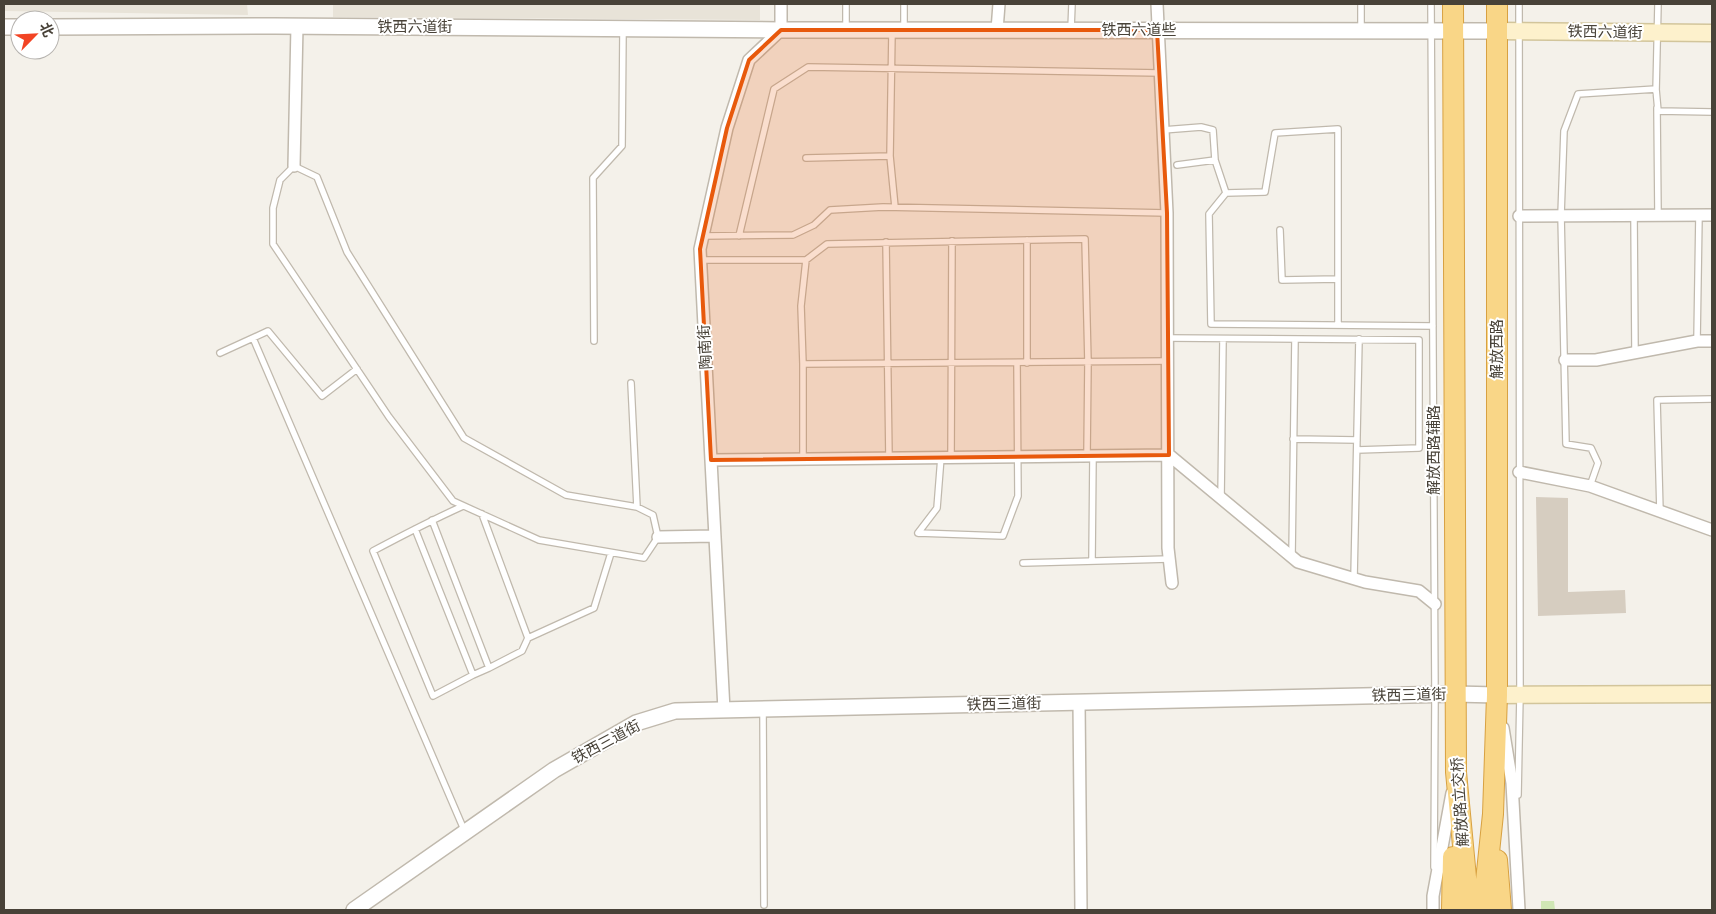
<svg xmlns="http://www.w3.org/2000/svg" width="1716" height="914" font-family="Manrope,'Noto Sans SC',sans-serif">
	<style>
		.residential { fill: #e8e3d8 }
		.green { fill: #d0e7b5 }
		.building { fill: #d6cdc0 }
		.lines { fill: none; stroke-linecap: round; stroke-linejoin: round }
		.service-casing { stroke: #c0b9ad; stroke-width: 8 }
		.minor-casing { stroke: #c0b9ad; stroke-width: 14 }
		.tertiary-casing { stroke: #c0b9ad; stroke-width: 18 }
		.secondary-casing { stroke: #d2c59b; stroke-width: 19 }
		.trunk-casing { stroke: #d8a141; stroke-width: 22 }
		.service { stroke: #fff; stroke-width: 5.5 }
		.minor { stroke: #fff; stroke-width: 11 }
		.tertiary { stroke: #fff; stroke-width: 15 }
		.secondary { stroke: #fdf1cc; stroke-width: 16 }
		.trunk { stroke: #f9d687; stroke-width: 20 }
		.marked { fill: #e8590c; fill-opacity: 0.2; stroke: #e8590c; stroke-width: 4; stroke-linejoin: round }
		.labels { text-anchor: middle; stroke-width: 4; stroke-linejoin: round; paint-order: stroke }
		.street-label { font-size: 15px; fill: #484238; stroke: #fff }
	</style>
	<rect width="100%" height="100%" fill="#f4f1ea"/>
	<path class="residential" d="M4,4H247L248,15L4,11Z
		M333,4H760V20L333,17Z"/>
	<path class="green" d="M1541,901H1554L1555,910H1541Z"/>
	<path class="building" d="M1536,497L1568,498V592L1625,590L1626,613L1538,616Z"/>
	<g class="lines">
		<defs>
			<path id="service" d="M846,4V29
				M1431,4L1435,695L1434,867
				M904,29V4
				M1071,29L1072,4
				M1361,29V4
				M1656,92L1658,4
				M1657,108L1658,215
				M1163,130L1201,127L1213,130L1215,160L1226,193
				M890,156L892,32
				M806,158L890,156L895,207
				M1177,165L1215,160
				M294,166L317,177L347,252L464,438L566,495L637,507L653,515L658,537L644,558L539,540L453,501L389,417L273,244V208L280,180Z
				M1634,215L1635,352
				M1280,230L1282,280L1338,279
				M703,236L793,235L814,225L830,210L883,207L1167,213
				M739,236L774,89L808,67L1160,73
				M886,242L889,458
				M700,260H806L827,244L1085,239L1088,362L1087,455
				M1338,325V129L1275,133L1265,192L1226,193L1209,214L1211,324L1433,326
				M253,338L465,832
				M1168,338L1419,340V448L1357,450
				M594,341L593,178L622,146L623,31
				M1697,341L1699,215
				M220,353L268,331L322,396L357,369
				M1027,363V240
				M803,364L1169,361
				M631,383L637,507
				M1293,439L1357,440
				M951,457L952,241
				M803,459V364L801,306L806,260
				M1590,486L1598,463L1591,448L1566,444L1561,215L1564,131L1578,94L1656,89L1658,111L1712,112
				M1221,498L1223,339
				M1660,512L1657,400L1712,399
				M482,514L528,638
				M432,520L489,668L522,651L528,638L594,608L611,553
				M415,529L473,675L433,696L373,551C403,535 432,520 463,506
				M918,533L1003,536L1018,496L1017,363
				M918,533L937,508L941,457
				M1292,556L1295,339
				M1092,561L1093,456
				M1023,563L1169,559
				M1354,578L1359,339
				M473,675L489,668
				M763,709L764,905
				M1518,795L1520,695L1519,4"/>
			<path id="minor" d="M1157,4L1167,213L1168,548L1172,583
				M997,30L999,4
				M294,166L297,26
				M1519,216L1712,215
				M1565,360H1596L1697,341H1712
				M711,460L1169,455L1298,562L1365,582L1419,591L1435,604
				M1519,472L1590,486L1712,530
				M658,537L715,536
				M1079,702L1081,910
				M724,710L700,249L727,128L749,60L781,30V4
				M1503,728L1512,783L1519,910
				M1433,910V896L1452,793"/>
			<path id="tertiary" d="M4,27H20
				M50,27L275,26L781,30L1497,31
				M354,910L554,770L636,723L675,711L1455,694L1497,695"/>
			<path id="secondary" d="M1497,31L1712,33
				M1497,695L1712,694"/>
			<path id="trunk" d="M1453,4L1456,772L1467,888L1468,910
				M1497,860L1501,910
				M1452,910L1453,857
				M1483,910L1493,814L1497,695V4"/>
		</defs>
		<use href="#service" class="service-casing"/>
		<use href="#minor" class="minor-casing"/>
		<use href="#tertiary" class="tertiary-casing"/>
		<use href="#secondary" class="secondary-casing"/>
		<use href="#trunk" class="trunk-casing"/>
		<use href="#service" class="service"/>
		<use href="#minor" class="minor"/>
		<use href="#tertiary" class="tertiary"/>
		<use href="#secondary" class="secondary"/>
		<use href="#trunk" class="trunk"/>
	</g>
	<path class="marked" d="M781,30H1157L1167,213L1169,455L711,460L700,249L727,128L749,60Z"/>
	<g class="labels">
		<g class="street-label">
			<text x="415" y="32">铁西六道街</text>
			<text x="1139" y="35">铁西六道些</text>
			<text transform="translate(1605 32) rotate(1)" y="5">铁西六道街</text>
			<text transform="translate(705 347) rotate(-93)" y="5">陶南街</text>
			<text transform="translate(1497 349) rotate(-90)" y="5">解放西路</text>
			<text transform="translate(1434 450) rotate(-90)" y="5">解放西路辅路</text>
			<text transform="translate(1409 695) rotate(-1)" y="5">铁西三道街</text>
			<text transform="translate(1004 704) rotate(-1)" y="5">铁西三道街</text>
			<text transform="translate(606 742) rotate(-28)" y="5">铁西三道街</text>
			<text transform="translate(1460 802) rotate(-94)" y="5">解放路立交桥</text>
		</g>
	</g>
	<rect width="1716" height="914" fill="none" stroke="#484238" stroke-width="10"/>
	<g transform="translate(35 35) rotate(66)"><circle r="24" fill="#ffffff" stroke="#b6b3af"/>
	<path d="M0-4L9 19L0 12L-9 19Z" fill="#f24424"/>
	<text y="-8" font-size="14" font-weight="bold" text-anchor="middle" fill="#484238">北</text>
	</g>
</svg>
